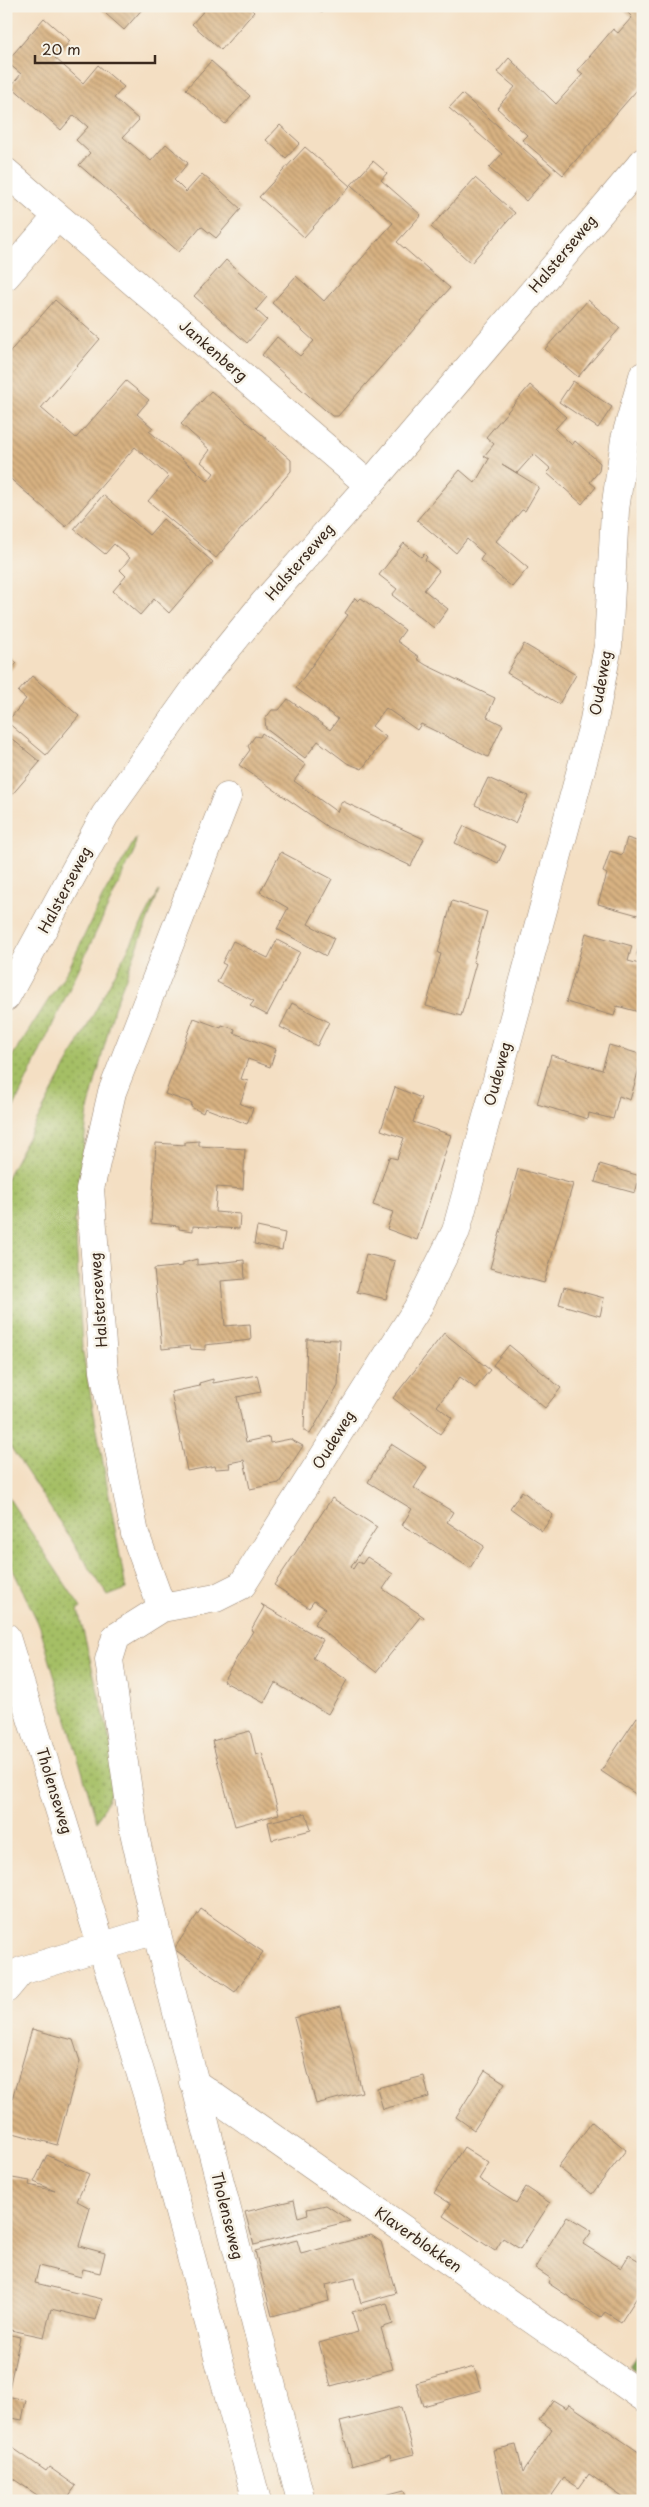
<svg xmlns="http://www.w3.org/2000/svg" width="649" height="2507" font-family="'Playpen Sans',sans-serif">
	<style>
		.grass { fill: url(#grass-dots); stroke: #707442 }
		.forest { fill: url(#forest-firs); stroke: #60683c }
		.building { fill: url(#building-back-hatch) }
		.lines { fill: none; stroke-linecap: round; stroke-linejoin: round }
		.minor-casing { stroke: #988470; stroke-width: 29 }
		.major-casing { stroke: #988470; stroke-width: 29 }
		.minor { stroke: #fff; stroke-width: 28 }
		.major { stroke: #fff; stroke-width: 28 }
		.labels { text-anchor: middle; stroke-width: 5; stroke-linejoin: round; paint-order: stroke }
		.street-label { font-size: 15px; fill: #3b2a1e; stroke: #f7f3e8 }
	</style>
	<defs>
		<pattern id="grass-dots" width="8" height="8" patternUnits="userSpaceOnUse" patternTransform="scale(1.25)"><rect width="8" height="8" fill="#a5bf65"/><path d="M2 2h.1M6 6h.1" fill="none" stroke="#889b53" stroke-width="1.8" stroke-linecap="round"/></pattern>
		<pattern id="forest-firs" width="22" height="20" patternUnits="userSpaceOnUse" patternTransform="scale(1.25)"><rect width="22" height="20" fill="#84a65a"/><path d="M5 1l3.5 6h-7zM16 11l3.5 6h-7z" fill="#6d874a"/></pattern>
		<pattern id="building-back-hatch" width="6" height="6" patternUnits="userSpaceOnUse" patternTransform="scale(1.25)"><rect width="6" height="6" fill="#d8b282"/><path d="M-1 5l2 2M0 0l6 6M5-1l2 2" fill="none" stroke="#b0916a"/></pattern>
	</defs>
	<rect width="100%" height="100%" fill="#f7f3e8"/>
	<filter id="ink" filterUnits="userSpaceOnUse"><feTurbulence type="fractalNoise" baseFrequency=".02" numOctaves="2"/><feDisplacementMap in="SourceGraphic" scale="10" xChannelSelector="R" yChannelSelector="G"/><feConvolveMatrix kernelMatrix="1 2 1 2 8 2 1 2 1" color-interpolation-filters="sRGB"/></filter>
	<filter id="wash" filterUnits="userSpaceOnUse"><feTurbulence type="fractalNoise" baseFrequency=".0096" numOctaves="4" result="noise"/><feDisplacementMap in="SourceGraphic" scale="20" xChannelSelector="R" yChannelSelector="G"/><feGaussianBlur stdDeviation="1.12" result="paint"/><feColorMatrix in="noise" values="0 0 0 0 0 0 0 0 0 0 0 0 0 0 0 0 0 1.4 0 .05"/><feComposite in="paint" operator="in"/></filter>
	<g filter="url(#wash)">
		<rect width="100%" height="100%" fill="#f4dfc3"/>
		<path class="grass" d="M136,838L135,849L6,1124V1066L69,968L103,896Z
			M159,891L114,1008L88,1110L75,1220L82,1348L126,1589L108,1596L6,1440V1179Z
			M6,1494L81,1608L78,1610L113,1753L111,1792L97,1822L40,1627L6,1555Z"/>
		<path class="forest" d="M643,2347V2376L629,2366Z"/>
		<g id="blocks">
			<path class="building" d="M97,6H145L124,30Z
				M208,6H248L254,12L221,50L192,24Z
				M314,6H328L322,13Z
				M628,6H643V83L563,175L522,140L527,135L497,108L515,87L497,72L509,58L556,104L583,74L578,70L613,29L618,33L632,17L625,10Z
				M44,18L70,41L55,58L83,83L98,65L124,87L114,98L139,120L123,137L151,161L166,144L188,163L174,180L186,192L202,174L241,209L216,238L201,226L179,252L79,165L90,153L76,140L88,127L74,115L61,130L11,86L21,74L9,64V59Z
				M211,61L250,96L225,124L186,89Z
				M462,94L551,173L526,201L489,168L502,154L449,108Z
				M280,125L300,143L286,158L266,140Z
				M305,147L350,186L304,237L259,197Z
				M373,161L387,173L381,180L421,215L397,242L450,288L338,416H332L262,355L277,337L300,356L314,341L272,303L296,276L324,301L393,223L351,185Z
				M475,178L515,213L471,263L431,227Z
				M226,260L267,297L256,310L267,320L247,343L194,296Z
				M55,300L100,339L41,408L76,438L126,381L149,400L137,414L153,428L149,431L208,481L214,473L201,462L210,450L181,424L211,391L291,460V471L216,558L148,501L169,477L135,447L66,527L6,475V356Z
				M588,300L620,328L578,377L545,349Z
				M573,381L612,407L598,428L559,402Z
				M530,385L566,417L555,429L572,445L575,441L600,463L599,471L590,482L596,487L582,504L547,473L551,469L534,454L517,473L502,464L539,487L525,511L522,510L496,541L528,568L512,587L480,560L484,554L467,539L456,553L417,520L460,470L475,483L489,459L484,456L494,444L486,437Z
				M103,495L149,535L163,519L213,562L169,613L154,599L140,615L113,591L126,576L120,570L130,558L114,544L105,554L74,529Z
				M404,543L421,557L424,554L427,557L425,560L439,571L424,590L448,609L434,628L392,595L397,589L379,575Z
				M355,598L358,601L361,598L405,630L397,641L419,657L417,659L426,665L495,698L487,717L503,725L488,757L421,724L417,730L386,708L372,726L386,737L362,769L347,763L318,741L305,758L266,729L265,719L272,710H279L288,699L330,730L338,719L296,688L348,615L345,613Z
				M524,644L576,675L559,704L507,673Z
				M6,654L17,663L6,675Z
				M32,676L79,716L46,755L7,722L26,699L18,692Z
				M262,733L306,765L294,781L337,812L342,801L424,839L411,866L329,828L239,765L250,750L248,746L255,736L260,737Z
				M6,734L40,762L10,797L6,794Z
				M488,778L528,796L515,823L475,805Z
				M464,826L506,846L498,863L455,843Z
				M627,838L643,843V902L638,915L598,904L607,874L603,872L610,851L622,855Z
				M281,852L332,879L308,924L334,938L326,956L277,929L288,908L260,892Z
				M452,901L487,912L473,962L476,963L461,1016L426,1006L441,954L438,953Z
				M586,933L632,946L628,961L643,965V1013L617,1006L614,1016L566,1002Z
				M642,935H643V956L637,954Z
				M277,940L300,952L267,1015L250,1006L254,1001L217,982L226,965L222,963L233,941L268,958Z
				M292,1003L329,1022L317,1046L280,1027Z
				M194,1018L221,1028L222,1025L235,1029L234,1033L276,1049L270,1067L248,1059L241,1079L248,1081L240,1104L253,1108L247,1124L205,1108L203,1113L191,1107L192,1103L165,1094Z
				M609,1045L643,1055L630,1100L619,1096L613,1119L589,1113L588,1119L537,1104L551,1055L602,1070Z
				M395,1087L421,1098L413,1122L451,1135L417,1240L387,1229L393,1212L373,1205L389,1157L397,1159L404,1138L381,1130Z
				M199,1141V1146L245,1149L243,1189L217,1187L215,1212L240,1214L239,1229L193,1226V1231L179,1229V1226L151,1223L156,1143L185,1145V1142Z
				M600,1164L640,1176L635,1193L595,1182Z
				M518,1169L573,1184L544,1283L490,1268Z
				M257,1227L285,1233L282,1250L254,1244Z
				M366,1254L395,1261L386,1299L357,1292Z
				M197,1259V1265L244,1260L245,1279L221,1281L223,1303L225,1326L250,1324L251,1340L205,1345V1350L191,1349L190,1346L162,1349L154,1269L183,1266V1263Z
				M564,1287L604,1298L600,1316L559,1304Z
				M444,1333L490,1370L475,1388L460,1377L437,1406L452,1418L440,1434L393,1398Z
				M307,1339L340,1340L338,1386L310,1434L304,1431Z
				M509,1345L561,1388L545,1408L493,1365Z
				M257,1375L261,1392L237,1397L246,1442L269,1437L270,1443L290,1439L303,1446L279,1483L250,1489L244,1460L229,1463L230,1468L216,1469L215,1466L187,1471L171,1392L200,1386L199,1383L213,1379V1383Z
				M391,1444L427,1467L414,1488L453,1512L447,1522L484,1546L470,1568L402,1525L412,1509L368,1482Z
				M522,1491L553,1515L542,1531L510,1508Z
				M332,1498L377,1527L351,1567L353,1569L358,1561L362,1564L367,1557L393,1574L383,1589L424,1617L423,1619L420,1617L376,1672L314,1624L326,1609L314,1601L309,1608L274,1585Z
				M261,1604L323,1640L313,1658L347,1680L328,1714L275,1683L264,1703L223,1681L253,1631L251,1630L264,1607Z
				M637,1717L643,1721V1799L601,1771Z
				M250,1731L256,1755L262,1753L279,1814L235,1826L212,1741Z
				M306,1813L311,1830L272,1840L268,1822Z
				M201,1909L263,1952L235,1992L174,1949Z
				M341,2006L362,2092L316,2104L294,2018Z
				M32,2029L73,2040L80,2061L57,2145L6,2131V2120Z
				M485,2070L505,2083L474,2130L456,2117Z
				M424,2076L429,2097L383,2109L377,2088Z
				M592,2122L626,2150L592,2194L558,2167Z
				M464,2147L489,2163L479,2179L516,2203L526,2187L550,2203L520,2249L503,2238L495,2251L443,2216L451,2204L434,2193Z
				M47,2155L89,2174L77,2201L90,2208L79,2246L105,2253L100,2273L83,2269L81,2277L39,2266L35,2283L102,2299L96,2320L51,2309L44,2337L6,2329V2177L30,2181L29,2185L55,2191L34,2182Z
				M294,2200L298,2217L308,2214L307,2209L326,2205L350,2221L254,2245L245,2212Z
				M567,2216L592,2231L583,2244L621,2268L629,2255L643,2263V2288L621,2322L605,2312L601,2317L574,2300L548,2283L550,2278L535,2268Z
				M371,2235L381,2242L396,2293L361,2303L354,2278L326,2285L329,2301L272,2316L255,2251L297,2240L301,2254Z
				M387,2303L393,2324L381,2328L393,2369L331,2386L319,2343L358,2332L352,2312Z
				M6,2334L20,2337L9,2389H6Z
				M474,2367L481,2390L423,2406L416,2383Z
				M6,2396L26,2400L22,2420L6,2417Z
				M553,2400L566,2408L569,2404L643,2455V2501H628L589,2474L579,2488L564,2478L548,2501H505L493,2450L516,2445L523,2472L552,2429L539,2420Z
				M401,2407L414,2454L391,2460L390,2455L352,2466L340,2422Z
				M10,2446L46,2471L49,2467L76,2486L65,2501H46L6,2474V2452Z
				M404,2490L407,2501H367V2500Z"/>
		</g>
	</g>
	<g filter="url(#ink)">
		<use href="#blocks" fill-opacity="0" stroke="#988470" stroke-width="1"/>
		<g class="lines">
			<defs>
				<path id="minor" d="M6,172L369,485
					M6,276L57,217
					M162,1608L135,1534L104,1371L90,1189L112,1092L227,797
					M6,1637L147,2094L257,2501
					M6,1989L21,1971L156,1930
					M193,2082L643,2397
					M301,2501L156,1930L134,1832L109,1660L116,1637L162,1608L216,1598L242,1585L417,1309L456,1231L593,725L608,646L615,510L625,439L643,376"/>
				<path id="major" d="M6,997L105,815L200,682L264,603L369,485L643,162"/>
			</defs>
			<use href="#minor" class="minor-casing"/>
			<use href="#major" class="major-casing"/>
			<use href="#minor" class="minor"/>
			<use href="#major" class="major"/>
		</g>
	</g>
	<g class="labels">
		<g class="street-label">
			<text transform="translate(563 254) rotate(-50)" y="5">Halsterseweg</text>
			<text transform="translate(213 351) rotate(41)" y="5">Jankenberg</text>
			<text transform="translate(300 562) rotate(-49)" y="5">Halsterseweg</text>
			<text transform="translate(601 683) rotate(-80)" y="5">Oudeweg</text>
			<text transform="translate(65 890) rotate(-62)" y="5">Halsterseweg</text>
			<text transform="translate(498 1074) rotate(-75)" y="5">Oudeweg</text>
			<text transform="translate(99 1300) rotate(-94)" y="5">Halsterseweg</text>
			<text transform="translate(334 1440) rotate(-58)" y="5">Oudeweg</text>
			<text transform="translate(54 1791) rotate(73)" y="5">Tholenseweg</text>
			<text transform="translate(227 2216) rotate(76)" y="5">Tholenseweg</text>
			<text transform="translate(418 2240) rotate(35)" y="5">Klaverblokken</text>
		</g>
	</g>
	<rect width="649" height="2507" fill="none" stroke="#f7f3e8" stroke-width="25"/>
	<path d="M35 55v8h120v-8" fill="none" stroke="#3b2a1e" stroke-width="2.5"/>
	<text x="42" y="55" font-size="15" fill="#3b2a1e" stroke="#f7f3e8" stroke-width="4" paint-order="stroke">20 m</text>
</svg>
